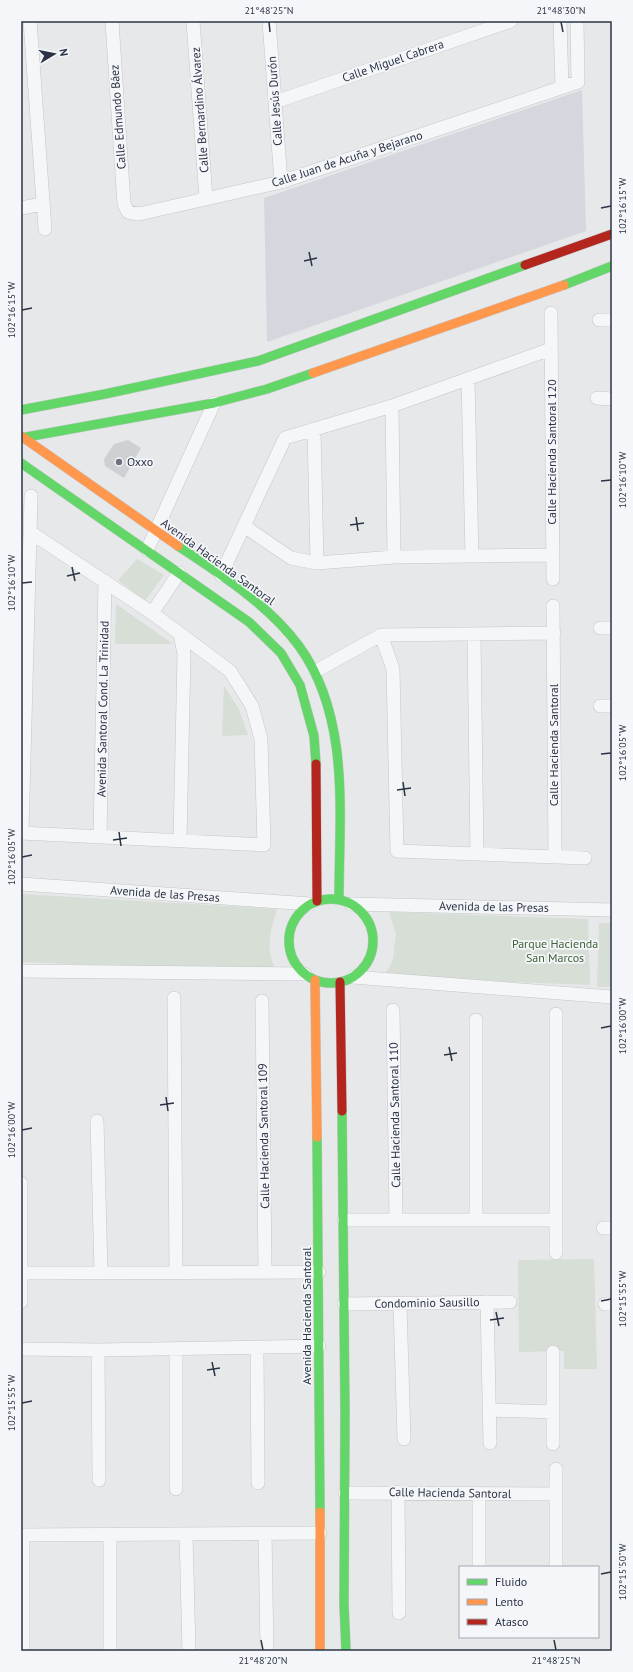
<svg xmlns="http://www.w3.org/2000/svg" width="633" height="1672" font-family="'PT Sans',sans-serif">
	<style>
		.built { fill: #d4d7dd }
		.green { fill: #d6ded6 }
		.building { fill: #ced0d3 }
		.lines { fill: none; stroke-linecap: round; stroke-linejoin: round }
		.street-casing { stroke: #c4c6c8; stroke-width: 14 }
		.fast-casing { stroke: #c4c6c8; stroke-width: 10 }
		.slow-casing { stroke: #c4c6c8; stroke-width: 10 }
		.jam-casing { stroke: #c4c6c8; stroke-width: 10 }
		.street { stroke: #f5f6f7; stroke-width: 13 }
		.fast { stroke: #63d668; stroke-width: 9 }
		.slow { stroke: #ff974d; stroke-width: 9 }
		.jam { stroke: #b3261e; stroke-width: 9 }
		.ticks { fill: none; stroke: #2b3445; stroke-width: 1.5 }
		.poi-dot { fill: #6c737f; stroke: #f4f6f9; stroke-width: 1.5 }
		.labels { text-anchor: middle; stroke-width: 3.5; stroke-linejoin: round; paint-order: stroke }
		.street-label { font-size: 12px; fill: #2b3445; stroke: #f4f6f9 }
		.poi-label { font-size: 12px; fill: #2b3445; stroke: #f4f6f9; text-anchor: start }
		.park-label { font-size: 12px; fill: #3f6138; stroke: #f4f6f9 }
		.neatline { fill: none; stroke: #2b3445; stroke-width: 1.5 }
		.ticks-label { font-size: 10px; text-anchor: middle; fill: #2b3445 }
	</style>
	<rect width="100%" height="100%" fill="#e6e8ea"/>
	<path class="built" d="M582,90L586,231L267,342L264,198Z"/>
	<path class="green" d="M137,559L164,575L145,601L118,580Z
		M116,604L173,644H115Z
		M224,686L239,709L248,735L222,736Z
		M21,894L277,909C271,929 265,946 274,966L271,972L21,962Z
		M389,912L588,919L590,985L384,977L393,960L396,934Z
		M599,923H612V987H597Z
		M594,1259L597,1369H564V1351L519,1352L518,1260Z"/>
	<path class="building" d="M128,440L141,448L124,478L105,466L104,459L114,444Z"/>
	<g class="lines">
		<defs>
			<path id="street" d="M30,21L45,229
				M112,21L124,204L128,212L139,214L281,182L578,82L577,21
				M193,21L206,199
				M269,21L281,182
				M560,21L562,87
				M275,102L511,21
				M21,208L43,204
				M551,313L553,579
				M599,320H612
				M468,379L472,556
				M597,398L612,399
				M392,406L394,557
				M314,429L317,563
				M244,526L291,558L317,563L394,557L553,555
				M147,550L214,403
				M221,575L285,438L392,406L551,349
				M553,606L555,857
				M152,613L179,573
				M600,628H612
				M381,635L393,669L397,851L585,858
				M474,635L477,854
				M316,671L381,635L554,633
				M600,706H612
				M21,833L264,845L261,739L252,706L230,671L152,613L30,532
				M22,833L31,496
				M100,837L105,581
				M180,840L184,654L180,634
				M21,884L310,904
				M351,904L612,910
				M21,971L305,974
				M353,977L612,997
				M174,998L176,1272
				M262,1001L265,1272
				M393,1010L396,1220
				M556,1014V1253
				M476,1020V1220
				M97,1121L101,1272
				M21,1183V1302
				M344,1220H556
				M603,1228H612
				M21,1273L319,1272
				M487,1302L490,1443
				M344,1304L510,1302
				M400,1304L404,1439
				M605,1304H612
				M257,1348L258,1483
				M21,1349L98,1350L319,1346
				M176,1349V1489
				M98,1350L99,1480
				M490,1410L553,1412
				M553,1444V1352
				M556,1469V1567
				M398,1492L399,1613
				M345,1493L556,1494
				M479,1494V1567
				M265,1533L267,1651
				M110,1534V1651
				M186,1534L189,1651
				M23,1651V1535L320,1533"/>
			<path id="fast" d="M564,285L612,266
				M21,410L105,394L258,361L525,265
				M21,438L214,403L267,389L313,373
				M21,463L249,622L281,653L300,685L314,736L316,764
				M178,546C220,574 268,604 299,646C351,718 339,815 339,899
				M289 941a42 42 0 1 1 84 0a42 42 0 1 1-84 0Z
				M342,1111L345,1412L344,1604L346,1651
				M317,1137L320,1512"/>
			<path id="slow" d="M313,373L564,285
				M21,436L178,546
				M315,980L317,1137
				M320,1512V1651"/>
			<path id="jam" d="M525,265L612,234
				M316,764L317,901
				M340,982L342,1111"/>
		</defs>
		<use href="#street" class="street-casing"/>
		<use href="#fast" class="fast-casing"/>
		<use href="#slow" class="slow-casing"/>
		<use href="#jam" class="jam-casing"/>
		<use href="#street" class="street"/>
		<use href="#fast" class="fast"/>
		<use href="#slow" class="slow"/>
		<use href="#jam" class="jam"/>
	</g>
	<path class="ticks" d="M269,22L270,32M561,22L563,32M601,208L611,206M309,252L312,266M304,261L317,258M22,310L32,308M601,481L611,480M356,517L358,531M350,525L364,523M72,567L75,581M67,576L80,573M22,583L32,582M601,754L611,753M403,782L405,796M397,790L411,788M119,832L121,846M113,840L127,838M22,857L32,855M601,1028L611,1026M449,1047L452,1061M444,1055L457,1053M166,1097L168,1111M160,1105L174,1103M22,1130L32,1128M601,1301L611,1299M496,1312L499,1326M490,1320L504,1318M212,1362L215,1376M207,1370L220,1368M22,1403L32,1401M601,1574L611,1572M261,1640L263,1650M554,1640L556,1650"/>
	<circle class="poi-dot" cx="119" cy="462" r="4"/>
	<g class="labels">
		<g class="street-label">
			<text transform="translate(393 61) rotate(-19)" y="4">Calle Miguel Cabrera</text>
			<text transform="translate(275 101) rotate(-94)" y="4">Calle Jesús Durón</text>
			<text transform="translate(200 110) rotate(-94)" y="4">Calle Bernardino Álvarez</text>
			<text transform="translate(118 117) rotate(-94)" y="4">Calle Edmundo Báez</text>
			<text transform="translate(347 159) rotate(-18)" y="4">Calle Juan de Acuña y Bejarano</text>
			<text transform="translate(552 452) rotate(-90)" y="4">Calle Hacienda Santoral 120</text>
			<text transform="translate(218 562) rotate(36)" y="4">Avenida Hacienda Santoral</text>
			<text transform="translate(103 709) rotate(-89)" y="4">Avenida Santoral Cond. La Trinidad</text>
			<text transform="translate(554 745) rotate(-90)" y="4">Calle Hacienda Santoral</text>
			<text transform="translate(165 894) rotate(4)" y="4">Avenida de las Presas</text>
			<text transform="translate(494 907) rotate(1)" y="4">Avenida de las Presas</text>
			<text transform="translate(395 1115) rotate(-91)" y="4">Calle Hacienda Santoral 110</text>
			<text transform="translate(264 1136) rotate(-91)" y="4">Calle Hacienda Santoral 109</text>
			<text transform="translate(427 1303) rotate(-1)" y="4">Condominio Sausillo</text>
			<text transform="translate(307 1316) rotate(-90)" y="4">Avenida Hacienda Santoral</text>
			<text transform="translate(450 1493) rotate(1)" y="4">Calle Hacienda Santoral</text>
		</g>
		<g class="poi-label">
			<text x="127" y="466">Oxxo</text>
		</g>
		<g class="park-label">
			<text x="555" y="948">Parque Hacienda<tspan x="555" dy="14">San Marcos</tspan></text>
		</g>
	</g>
	<rect width="633" height="1672" fill="none" stroke="#f4f6f9" stroke-width="44"/>
	<rect x="459" y="1566" width="140" height="72" fill="#f4f6f9" stroke="#a4a8b1"/>
	<rect x="467" y="1579" width="20" height="6" fill="#63d668" stroke="#a4a8b1"/>
	<text x="495" y="1586" font-size="12" fill="#2b3445">Fluido</text>
	<rect x="467" y="1599" width="20" height="6" fill="#ff974d" stroke="#a4a8b1"/>
	<text x="495" y="1606" font-size="12" fill="#2b3445">Lento</text>
	<rect x="467" y="1619" width="20" height="6" fill="#b3261e" stroke="#a4a8b1"/>
	<text x="495" y="1626" font-size="12" fill="#2b3445">Atasco</text>
	<g transform="translate(54 54) rotate(80)" stroke="#f4f6f9" stroke-width="3" paint-order="stroke">
	<path d="M0-3L7 15L0 10L-7 15Z" fill="#2b3445"/>
	<text y="-6" font-size="11" font-weight="bold" text-anchor="middle" fill="#2b3445">N</text>
	</g>
	<rect x="22" y="22" width="589" height="1628" class="neatline"/>
	<g class="ticks-label">
		<text x="269" y="14">21°48'25"N</text>
		<text x="561" y="14">21°48'30"N</text>
		<text transform="translate(622 206) rotate(-90)" y="4">102°16'15"W</text>
		<text transform="translate(11 310) rotate(-90)" y="4">102°16'15"W</text>
		<text transform="translate(622 480) rotate(-90)" y="4">102°16'10"W</text>
		<text transform="translate(11 583) rotate(-90)" y="4">102°16'10"W</text>
		<text transform="translate(622 753) rotate(-90)" y="4">102°16'05"W</text>
		<text transform="translate(11 857) rotate(-90)" y="4">102°16'05"W</text>
		<text transform="translate(622 1026) rotate(-90)" y="4">102°16'00"W</text>
		<text transform="translate(11 1130) rotate(-90)" y="4">102°16'00"W</text>
		<text transform="translate(622 1299) rotate(-90)" y="4">102°15'55"W</text>
		<text transform="translate(11 1403) rotate(-90)" y="4">102°15'55"W</text>
		<text transform="translate(622 1572) rotate(-90)" y="4">102°15'50"W</text>
		<text x="263" y="1664">21°48'20"N</text>
		<text x="556" y="1664">21°48'25"N</text>
	</g>
</svg>
